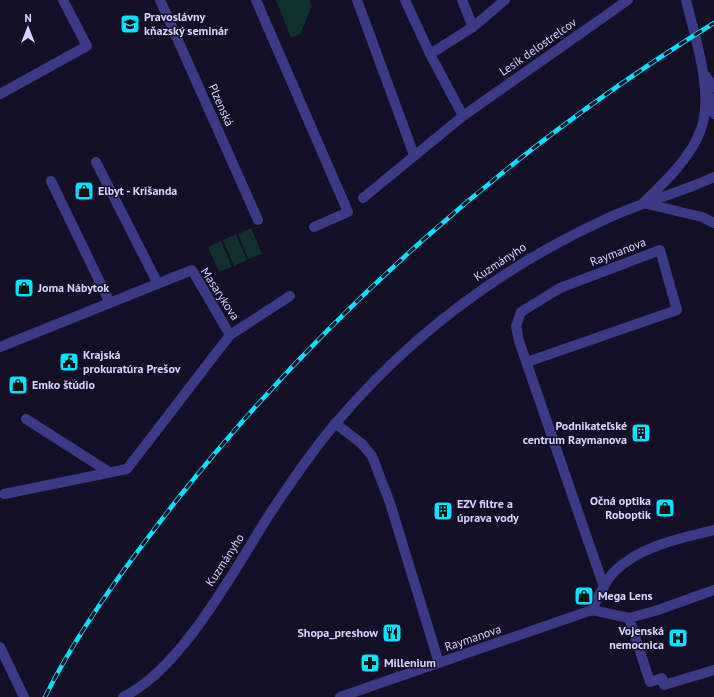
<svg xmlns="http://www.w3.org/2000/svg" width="714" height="697" font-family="'PT Sans',sans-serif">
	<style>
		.green { fill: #12302f }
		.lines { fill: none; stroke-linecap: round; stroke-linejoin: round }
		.minor { stroke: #3d3a85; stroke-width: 10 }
		.rail-casing { stroke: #00e5ff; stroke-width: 4.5 }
		.rail { stroke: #130f26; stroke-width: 3; stroke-dasharray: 9; stroke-linecap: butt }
		.labels { text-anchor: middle; stroke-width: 3; stroke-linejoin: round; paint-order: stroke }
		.poi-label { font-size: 12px; font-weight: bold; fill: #d9d4ff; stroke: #130f26; text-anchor: start }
		.street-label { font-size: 12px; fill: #d9d4ff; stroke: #130f26 }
	</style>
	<rect width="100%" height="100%" fill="#130f26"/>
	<path class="green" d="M276,0H309L312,6L300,34L291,38Z
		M251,228L262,254L248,259L238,234Z
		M236,234L247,260L234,266L223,240Z
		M221,241L232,267L219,272L208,247Z"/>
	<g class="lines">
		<path class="minor" d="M160,0L258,220
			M256,0L348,212L314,227
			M357,0L414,155
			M473,27L505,0
			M430,54L473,27L462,0
			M704,74L714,87
			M708,92L714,114
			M0,94L87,46L63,0
			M463,116L628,0
			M96,162L158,284
			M51,181L110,303
			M363,198L463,116L430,54L405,0
			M645,201C665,182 692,156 701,129C714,93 695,37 686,0
			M643,203L702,217L714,223
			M230,335L290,296
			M0,347L192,270L230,335L127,469L4,494
			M527,362L677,310L660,250L560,288L521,312L516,326L519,341L604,587
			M26,419L109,472
			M335,423L362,444L372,456L390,503L439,663
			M592,610C598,597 605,581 615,571C640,546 681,538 714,530
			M629,618L650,682L662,678L664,685L714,670
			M0,647L24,697
			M123,697C183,668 235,568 271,512C291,482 312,451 335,424C410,335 503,266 608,218C643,202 679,193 714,177
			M340,697L592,610L629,618L655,611L714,590"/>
		<defs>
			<path id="rail" d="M45,697C80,627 128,563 176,501C324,314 511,148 714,23"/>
		</defs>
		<use href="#rail" class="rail-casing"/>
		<use href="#rail" class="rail"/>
	</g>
	<defs>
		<symbol id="university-square" viewBox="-11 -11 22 22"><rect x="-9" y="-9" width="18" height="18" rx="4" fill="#00e5ff" stroke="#130f26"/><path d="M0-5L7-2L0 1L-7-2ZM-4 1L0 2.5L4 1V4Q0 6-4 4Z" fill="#111"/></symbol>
		<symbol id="shop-square" viewBox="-11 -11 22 22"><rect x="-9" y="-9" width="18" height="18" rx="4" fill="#00e5ff" stroke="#130f26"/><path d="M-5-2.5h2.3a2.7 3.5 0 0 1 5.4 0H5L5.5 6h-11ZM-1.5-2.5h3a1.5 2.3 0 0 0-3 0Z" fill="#111"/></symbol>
		<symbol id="civic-square" viewBox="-11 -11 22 22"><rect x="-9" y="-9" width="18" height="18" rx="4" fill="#00e5ff" stroke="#130f26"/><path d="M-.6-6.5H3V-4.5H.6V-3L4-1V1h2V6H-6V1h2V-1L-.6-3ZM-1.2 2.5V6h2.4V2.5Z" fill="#111"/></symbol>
		<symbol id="building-square" viewBox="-11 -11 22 22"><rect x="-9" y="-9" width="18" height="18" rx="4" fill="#00e5ff" stroke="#130f26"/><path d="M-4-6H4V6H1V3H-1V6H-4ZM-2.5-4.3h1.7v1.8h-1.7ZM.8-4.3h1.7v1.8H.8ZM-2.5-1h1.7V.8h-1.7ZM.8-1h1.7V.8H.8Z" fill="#111"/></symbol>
		<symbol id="restaurant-square" viewBox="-11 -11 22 22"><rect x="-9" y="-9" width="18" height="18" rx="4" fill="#00e5ff" stroke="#130f26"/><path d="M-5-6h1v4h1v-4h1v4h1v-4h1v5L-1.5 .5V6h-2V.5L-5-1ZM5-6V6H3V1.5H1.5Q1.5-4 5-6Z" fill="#111"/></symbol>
		<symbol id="hospital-square" viewBox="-11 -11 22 22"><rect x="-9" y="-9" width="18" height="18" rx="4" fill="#00e5ff" stroke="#130f26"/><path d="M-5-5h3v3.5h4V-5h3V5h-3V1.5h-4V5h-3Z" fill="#111"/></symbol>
		<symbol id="pharmacy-square" viewBox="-11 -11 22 22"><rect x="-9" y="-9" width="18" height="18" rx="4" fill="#00e5ff" stroke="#130f26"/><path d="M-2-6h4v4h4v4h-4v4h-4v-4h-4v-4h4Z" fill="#111"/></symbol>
	</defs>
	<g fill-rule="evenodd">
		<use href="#university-square" x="119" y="13" width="22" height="22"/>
		<use href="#shop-square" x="73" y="180" width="22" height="22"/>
		<use href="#shop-square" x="13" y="277" width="22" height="22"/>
		<use href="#civic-square" x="58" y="351" width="22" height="22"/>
		<use href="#shop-square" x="7" y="374" width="22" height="22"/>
		<use href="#building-square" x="630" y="422" width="22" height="22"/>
		<use href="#shop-square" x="654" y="497" width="22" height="22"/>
		<use href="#building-square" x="432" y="500" width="22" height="22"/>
		<use href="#shop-square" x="573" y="585" width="22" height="22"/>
		<use href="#restaurant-square" x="381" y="622" width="22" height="22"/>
		<use href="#hospital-square" x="667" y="627" width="22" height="22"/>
		<use href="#pharmacy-square" x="359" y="652" width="22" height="22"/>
	</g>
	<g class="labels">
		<g class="poi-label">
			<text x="144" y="21">Pravoslávny<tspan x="144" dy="14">kňazský seminár</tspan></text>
			<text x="98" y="195">Elbyt - Krišanda</text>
			<text x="38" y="292">Joma Nábytok</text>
			<text x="83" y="359">Krajská<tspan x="83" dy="14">prokuratúra Prešov</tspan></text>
			<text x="32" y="389">Emko štúdio</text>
			<text x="627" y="430" text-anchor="end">Podnikateľské<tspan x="627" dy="14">centrum Raymanova</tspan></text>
			<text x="651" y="505" text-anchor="end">Očná optika<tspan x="651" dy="14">Roboptik</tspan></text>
			<text x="457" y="508">EZV filtre a<tspan x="457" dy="14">úprava vody</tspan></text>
			<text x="598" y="600">Mega Lens</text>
			<text x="664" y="635" text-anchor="end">Vojenská<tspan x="664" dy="14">nemocnica</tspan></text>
			<text x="378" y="637" text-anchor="end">Shopa_preshow</text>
			<text x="384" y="667">Millenium</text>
		</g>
		<g class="street-label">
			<text transform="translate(538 47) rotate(-35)" y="4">Lesík delostrelcov</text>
			<text transform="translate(221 105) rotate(66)" y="4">Plzenská</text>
			<text transform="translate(618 252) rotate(-21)" y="4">Raymanova</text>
			<text transform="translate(500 262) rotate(-33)" y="4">Kuzmányho</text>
			<text transform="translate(220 294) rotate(57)" y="4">Masarykova</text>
			<text transform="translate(225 560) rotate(-57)" y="4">Kuzmányho</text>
			<text transform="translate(473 638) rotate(-19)" y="4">Raymanova</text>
		</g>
	</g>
	<g transform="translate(28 28)" stroke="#130f26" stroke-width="3" paint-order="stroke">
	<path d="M0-3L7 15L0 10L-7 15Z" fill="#d9d4ff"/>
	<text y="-6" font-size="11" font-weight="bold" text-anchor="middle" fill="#d9d4ff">N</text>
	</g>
</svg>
